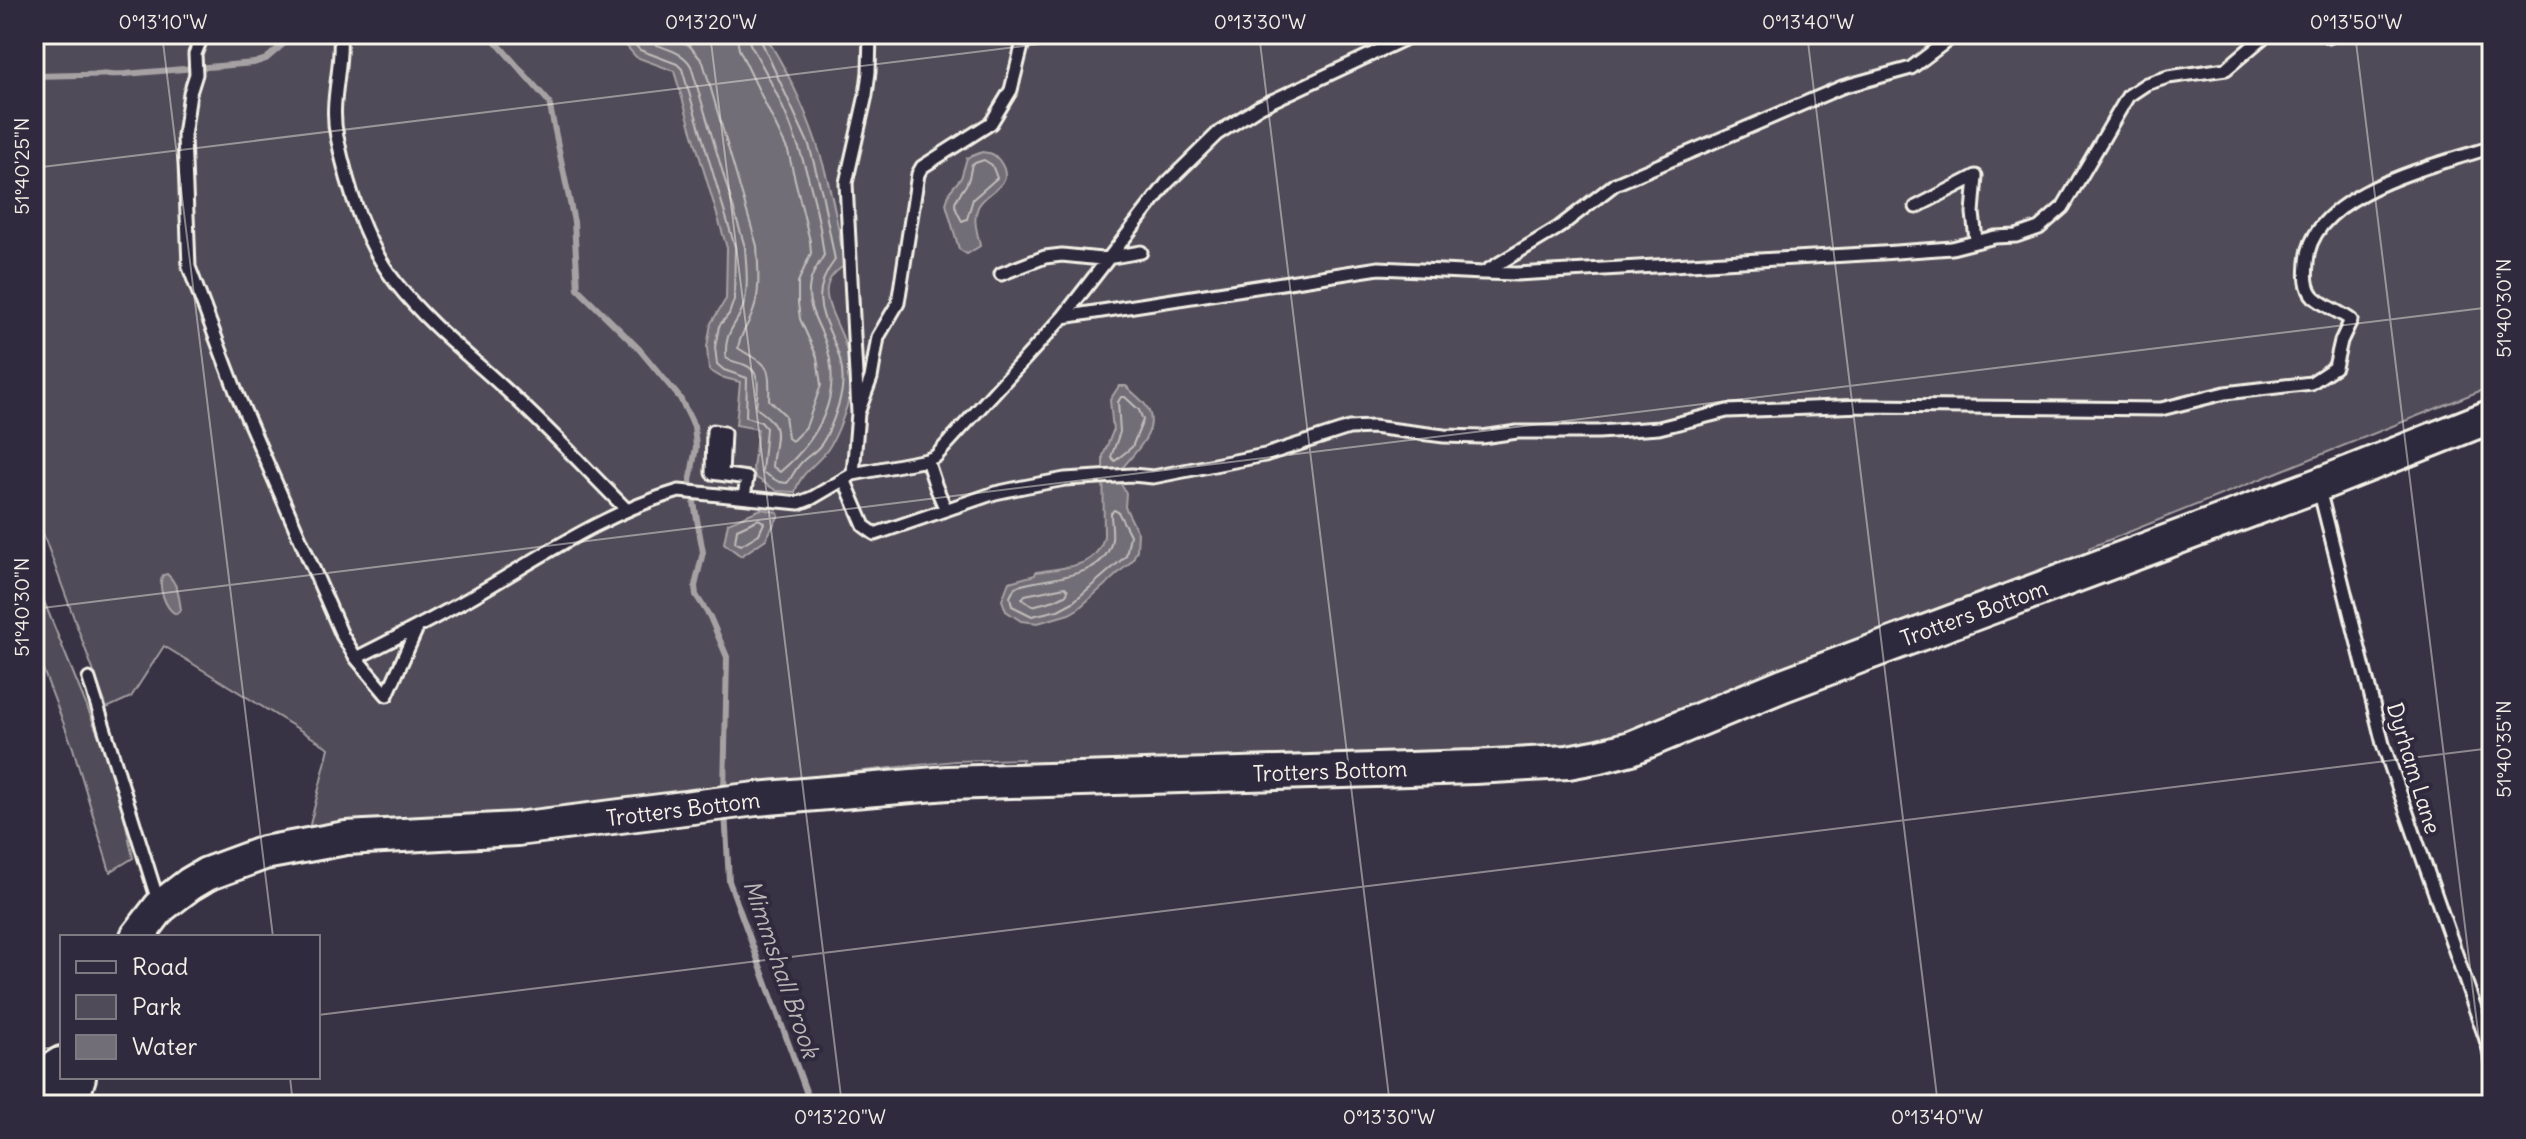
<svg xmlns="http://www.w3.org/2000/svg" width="2526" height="1139" font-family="Delius,sans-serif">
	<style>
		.green { fill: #504b59; stroke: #a29ea0; stroke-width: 2 }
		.water { fill: #726e77; stroke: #a6a2a4; stroke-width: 2 }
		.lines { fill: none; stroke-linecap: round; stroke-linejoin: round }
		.shore { stroke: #c0bdbb; stroke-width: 2 }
		.stream { stroke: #a6a2a4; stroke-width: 6 }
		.lane-casing { stroke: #f4f1e8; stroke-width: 17 }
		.secondary-casing { stroke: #f4f1e8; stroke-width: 38 }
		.primary-casing { stroke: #f4f1e8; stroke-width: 42 }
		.lane { stroke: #2f2a3d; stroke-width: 11 }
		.secondary { stroke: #2f2a3d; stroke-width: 32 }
		.primary { stroke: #2f2a3d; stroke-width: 36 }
		.ticks { fill: none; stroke: #f4f1e8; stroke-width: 2; stroke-opacity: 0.45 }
		.labels { text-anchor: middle; stroke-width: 8; stroke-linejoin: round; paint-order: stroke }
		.street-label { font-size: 22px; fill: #f4f1e8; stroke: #2f2a3d }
		.water-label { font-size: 24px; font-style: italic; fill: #bab6b5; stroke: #2f2a3d }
		.neatline { fill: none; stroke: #f4f1e8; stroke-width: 3 }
		.ticks-label { font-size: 20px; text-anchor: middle; fill: #f4f1e8 }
	</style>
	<rect width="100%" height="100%" fill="#373244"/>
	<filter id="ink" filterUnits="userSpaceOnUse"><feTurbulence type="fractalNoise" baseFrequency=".0125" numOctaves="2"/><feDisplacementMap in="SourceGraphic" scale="16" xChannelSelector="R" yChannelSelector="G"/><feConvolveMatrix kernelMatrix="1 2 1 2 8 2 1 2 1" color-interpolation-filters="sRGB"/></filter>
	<g filter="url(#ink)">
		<path class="green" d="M34,34H2492V386L2089,548L2090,554L1594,748L1019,768L1023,759L955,761L725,786L724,795L308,833L329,748L164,646L131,697L107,708L34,509Z
			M34,577L116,778L133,858L110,872L73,748L34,646Z"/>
		<path class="water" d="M616,34H764C809,103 834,185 844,266C814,284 830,308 840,331C847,346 851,368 851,385C851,400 837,436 828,449C816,466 801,471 795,492L777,491L755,477L753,468L758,429L736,425L740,382L721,377L709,370L707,347L711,323L726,299L727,248L674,71L636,57Z
			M982,152C990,153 994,153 999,160C1018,186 987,189 978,207C972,221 978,233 980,246L967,254L959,249L946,204L950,191L961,178L967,158Z
			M1119,386H1126C1133,394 1143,399 1148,409C1160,433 1132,454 1120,471V482L1126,493L1125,507L1138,533L1137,550L1132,561L1078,609L1069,614L1038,623L1021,621L1006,611L1002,600L1009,582L1035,575L1036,572C1064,567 1097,569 1104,536L1103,456L1113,431L1110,400Z
			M761,509L777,512L779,515L766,539L741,556L724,543L728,523Z
			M167,574C178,584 179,596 181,610L176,614C165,609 157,585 163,575Z"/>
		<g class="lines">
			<path class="shore" d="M625,34L640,50L677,64L682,69L735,247L734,300L729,314L719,326L715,347L717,364L724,370L747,378L746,417L761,422L766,428L762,472L779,482L787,483C792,478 795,469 801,463C806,457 814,453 819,447C829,436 840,403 842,389C849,335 795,311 835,260L822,193L809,145L758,34
				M638,34C654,49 681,47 691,66L745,247C746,265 749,286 744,304C737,327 724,329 726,358C732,362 738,362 745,365C763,372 757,392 756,408C785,427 775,434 772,466L780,472C820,438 844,394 825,341C818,322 808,310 809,289C810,275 818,266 824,255C815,181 788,108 750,44L748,34
				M659,34L689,45L703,62L757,246C758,267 761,291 753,312C748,326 740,334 738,348C766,367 771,359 769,400L785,415L788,438L792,441L806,427L821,385L817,357L800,319L798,303V282L811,253L810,241L788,151L739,49L736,34
				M984,160L992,165L997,178L973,199L967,219L962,221C950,201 955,202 966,185C970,179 970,171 972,164Z
				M1121,397H1125L1139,410L1143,420L1132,447L1115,461L1111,457L1120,432L1118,402Z
				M1114,510L1118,512L1130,535L1126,556L1073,602L1058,610L1032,616L1012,606L1010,597L1015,587C1045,576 1106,581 1112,539C1113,531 1111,522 1111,513Z
				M759,519L764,523L759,534L741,545L735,542L737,529Z
				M1065,587L1068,590L1067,594L1055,600L1032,606L1022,599L1025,595Z"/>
			<path class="stream" d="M489,34L549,102L574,222L578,289L639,349L680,398L694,426L696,447L690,481L703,552L695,586L696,595L710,617L727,657L724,792
				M34,76L125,74L254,63L266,59L295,34
				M725,811L729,881L811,1105"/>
			<defs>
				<path id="lane" d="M203,34L195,54L196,74L190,93L184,136L189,267L237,394L342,635L356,658L387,695L417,628
					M340,34C343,69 329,102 337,137C348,188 364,242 396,283C430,327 475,360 515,398C554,434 590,473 627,510
					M2327,34L2329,37
					M1916,207L1976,176L1973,213L1976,240
					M1485,273L1517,274L1882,253L1952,248L1995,237L2016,236L2039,228L2063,207L2128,96L2146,84L2168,77L2226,69L2267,34
					M1001,274L1045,257L1062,255L1101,259L1141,252
					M1063,317L1379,268L1483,273L1558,228L1615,184L1842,87L1911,68L1956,34
					M858,413L846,183L866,95L869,72L870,34
					M927,460L936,487L946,510
					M722,474L724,433L713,431L712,473L747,478L744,497
					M853,474L858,413L871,378L878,337L898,303L918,174L922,167L991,123L1011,90L1025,34
					M844,479L864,526L875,534L995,493L1023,487L1065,479L1132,475L1153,477L1265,455L1349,428L1373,427L1444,436L1482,437L1517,432H1598L1659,428L1727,411L1864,406L2161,409L2225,393L2311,383L2335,367L2341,341L2351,320C2340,312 2324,306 2314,297C2305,288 2306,274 2307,262C2310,192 2438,165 2492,147
					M2319,489L2383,744L2492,1057
					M356,658C400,636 444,614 487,588C548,552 610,511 679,491L799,503L812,498L853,474L927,460L936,456L1063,317L1167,183L1217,134L1259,107L1415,34
					M89,679L159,904"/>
				<path id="secondary" d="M137,937L160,907L190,884L207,874L264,853L346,838L517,829L756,799L948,783L1474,767L1568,762L1600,756L1631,748L1783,685L2318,485L2492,416
					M34,1081L62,1063
					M70,1105L79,1077"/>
				<path id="primary" d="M34,1087L47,1091L63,1105"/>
			</defs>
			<use href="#lane" class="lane-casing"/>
			<use href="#secondary" class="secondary-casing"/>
			<use href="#primary" class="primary-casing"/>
			<use href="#lane" class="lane"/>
			<use href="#secondary" class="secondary"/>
			<use href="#primary" class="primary"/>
		</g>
	</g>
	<path class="ticks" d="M162,34L273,937M710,34L842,1105M1259,34L1390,1105M1807,34L1938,1105M2355,34L2487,1105M34,168L1121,34M34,609L2492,307M318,1015L2492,748M34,1050L62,1046M290,1077L293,1105"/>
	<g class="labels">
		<g class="street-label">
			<text transform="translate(1974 613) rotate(-20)" y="8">Trotters Bottom</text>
			<text transform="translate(2414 768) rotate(73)" y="8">Dyrham Lane</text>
			<text transform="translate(1330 771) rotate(-2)" y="8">Trotters Bottom</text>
			<text transform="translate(683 809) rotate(-7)" y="8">Trotters Bottom</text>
		</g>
		<g class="water-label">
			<text transform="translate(781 969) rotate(71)" y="8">Mimmshall Brook</text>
		</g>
	</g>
	<rect width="2526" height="1139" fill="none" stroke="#2f2a3d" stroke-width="88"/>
	<rect x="60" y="935" width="260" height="144" fill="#2f2a3d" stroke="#7e7a81" stroke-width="2"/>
	<rect x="76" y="961" width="40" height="12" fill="#2f2a3d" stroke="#7e7a81" stroke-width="2"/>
	<text x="132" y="975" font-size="24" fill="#f4f1e8">Road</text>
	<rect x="76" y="995" width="40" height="24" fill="#504b59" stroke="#7e7a81" stroke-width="2"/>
	<text x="132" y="1015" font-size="24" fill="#f4f1e8">Park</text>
	<rect x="76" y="1035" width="40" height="24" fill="#726e77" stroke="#7e7a81" stroke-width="2"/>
	<text x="132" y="1055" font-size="24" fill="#f4f1e8">Water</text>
	<rect x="44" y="44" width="2438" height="1051" class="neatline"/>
	<g class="ticks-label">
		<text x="163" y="29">0°13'10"W</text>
		<text x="711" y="29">0°13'20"W</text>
		<text x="1260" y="29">0°13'30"W</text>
		<text x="1808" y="29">0°13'40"W</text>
		<text x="2356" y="29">0°13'50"W</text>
		<text transform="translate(22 166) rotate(-90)" y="7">51°40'25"N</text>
		<text transform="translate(2504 308) rotate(-90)" y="7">51°40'30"N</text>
		<text transform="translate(22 607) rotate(-90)" y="7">51°40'30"N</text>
		<text transform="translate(2504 749) rotate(-90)" y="7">51°40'35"N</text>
		<text x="840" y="1124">0°13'20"W</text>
		<text x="1389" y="1124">0°13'30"W</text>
		<text x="1937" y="1124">0°13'40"W</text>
	</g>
</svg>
